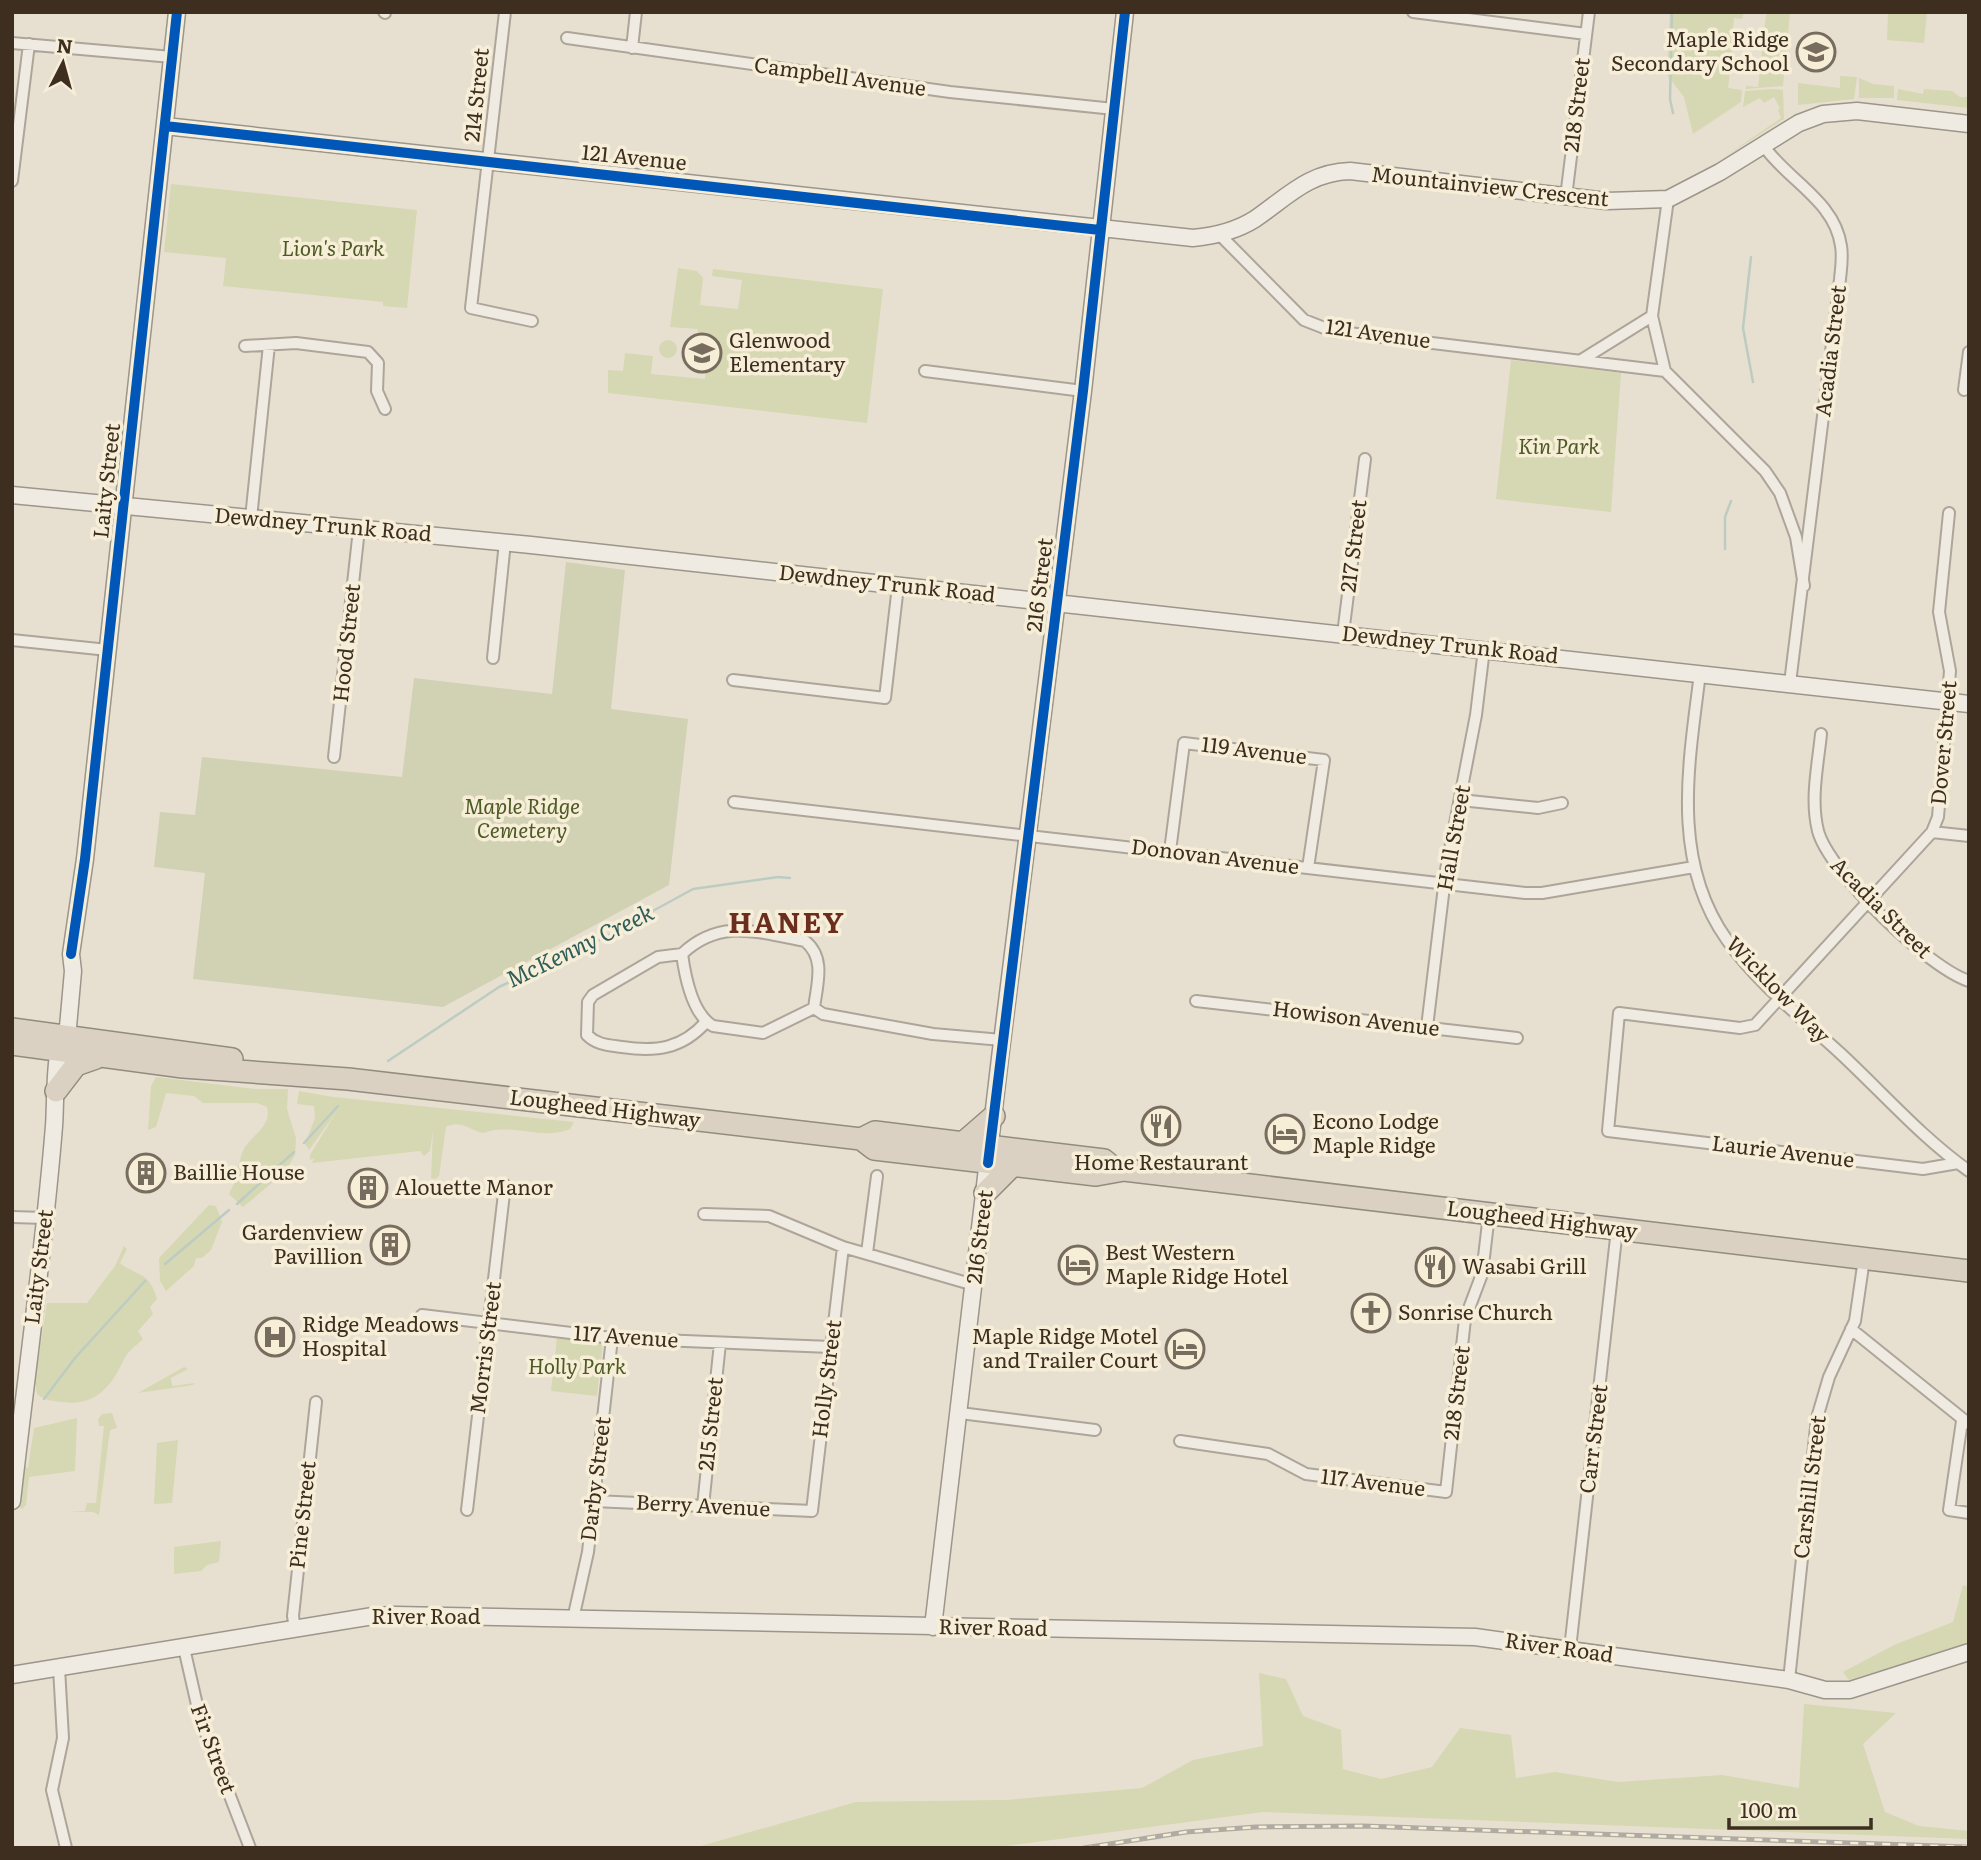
<svg xmlns="http://www.w3.org/2000/svg" width="1981" height="1860" font-family="Literata,serif">
	<style>
		.green { fill: #d6d7b3 }
		.cemetery { fill: #d1d1b3 }
		.lines { fill: none; stroke-linecap: round; stroke-linejoin: round }
		.stream { stroke: #bcccc2; stroke-width: 2.5 }
		.street-casing { stroke: #ada599; stroke-width: 14 }
		.secondary-casing { stroke: #9c958a; stroke-width: 19 }
		.highway-casing { stroke: #928b80; stroke-width: 24 }
		.street { stroke: #efebe3; stroke-width: 10 }
		.secondary { stroke: #efebe3; stroke-width: 16 }
		.highway { stroke: #dad1c2; stroke-width: 21 }
		.rail-casing { stroke: #afaaa2; stroke-width: 5 }
		.rail { stroke: #f7eed8; stroke-width: 2.5; stroke-dasharray: 8; stroke-linecap: butt }
		.cycleway-casing { stroke: #f7eed8; stroke-width: 15 }
		.cycleway { stroke: #0057b8; stroke-width: 10 }
		.labels { text-anchor: middle; stroke-width: 7; stroke-linejoin: round; paint-order: stroke }
		.poi-label { font-size: 21px; fill: #3d2e20; stroke: #f7eed8; text-anchor: start }
		.street-label { font-size: 21px; fill: #3d2e20; stroke: #f7eed8 }
		.park-label { font-size: 21px; font-style: italic; fill: #4d5a26; stroke: #f7eed8 }
		.water-label { font-size: 23px; font-style: italic; fill: #2f5d5a; stroke: #f7eed8 }
		.district-label { font-size: 28px; font-weight: bold; letter-spacing: 2px; fill: #6b2e1e; stroke: #f7eed8 }
	</style>
	<rect width="100%" height="100%" fill="#e7e0d1"/>
	<path class="green" d="M1670,12L1744,13L1742,19L1734,18L1733,31H1728L1734,40L1728,88L1742,90L1741,102L1693,134L1684,97L1667,75Z
		M1771,12H1790L1783,86L1746,89V86L1758,87L1766,15Z
		M1888,12H1927L1924,43L1887,40Z
		M1840,76L1857,77L1854,99L1798,105V83L1840,88Z
		M1859,78L1873,84L1894,86V98H1859Z
		M1773,89L1783,90L1784,119L1720,160L1781,118L1778,110L1780,108L1774,97L1764,103L1760,98L1743,107L1745,91Z
		M1898,89L1923,94L1924,89L1952,91L1960,97H1969V108L1897,100Z
		M171,184L417,210L407,308L383,306V302L223,286L226,258L164,252Z
		M678,268L697,271L703,278L700,305L738,309L742,280L712,276L713,269L883,289L867,423L608,393V370L623,371L625,353L653,356L651,374L705,379L708,352L703,348L704,335L698,334V329L670,327Z
		M659 349a9 9 0 1 1 18 0a9 9 0 1 1-18 0Z
		M1511,360L1621,373L1611,512L1496,499Z
		M156,1077L255,1089H288L287,1109L296,1138L295,1155L285,1172L243,1207L229,1194L236,1179L234,1173C241,1164 240,1155 245,1147C254,1134 272,1125 267,1107L257,1103H203L194,1096L166,1093L156,1127L148,1130L151,1086Z
		M299,1091L333,1097L574,1122L570,1129C542,1141 511,1122 483,1133C469,1130 461,1119 446,1127L439,1176L435,1179L431,1178L433,1130L430,1151L424,1156L420,1151L312,1163L314,1158L310,1160V1155L337,1111L309,1150L305,1144L315,1118L314,1106L297,1104Z
		M209,1205L216,1206L222,1222L211,1250L202,1258H196L194,1266L166,1291L160,1281L159,1258Z
		M124,1246L127,1249L120,1263C140,1278 149,1271 157,1299L150,1307L153,1314L138,1331L143,1339C137,1345 127,1352 124,1359C112,1386 95,1407 63,1402C53,1401 45,1401 37,1394L35,1381L47,1303H87L115,1266Z
		M557,1337L603,1342L597,1396L551,1391Z
		M184,1367L188,1369L171,1378L172,1386L195,1383L193,1385L138,1393Z
		M112,1413L117,1428L110,1430L99,1515L93,1512H69L85,1511L87,1503H96L104,1426H99L98,1419L102,1414Z
		M77,1418L75,1471L29,1477L26,1505L22,1509L16,1505L24,1467L28,1468L34,1428Z
		M178,1440L172,1503L154,1504L157,1443Z
		M221,1541L219,1562L207,1565L201,1571L174,1574V1547Z
		M1963,1585L1969,1587V1643L1849,1680L1843,1672L1894,1645L1953,1622Z
		M1259,1673L1286,1679L1303,1716L1341,1730L1343,1769L1381,1779L1432,1767L1460,1728L1511,1735L1516,1778L1555,1772L1618,1782L1722,1775L1799,1788L1804,1704L1896,1713L1863,1744L1885,1812L1919,1826L1969,1831V1839L1263,1812L991,1848H694L856,1802L1006,1800L1142,1788L1193,1760L1263,1746Z"/>
	<path class="cemetery" d="M566,562L625,570L611,709L688,719L669,885L443,1007L193,979L205,873L154,867L160,812L195,815L202,757L402,777L414,678L552,694Z"/>
	<g class="lines">
		<path class="stream" d="M1672,12L1670,99L1673,113
			M1751,257L1743,328L1753,382
			M1725,549V517L1731,501
			M388,1061L499,987L596,942L693,889L778,877L790,878
			M304,1143L338,1106
			M237,1204L294,1152
			M165,1264L229,1210
			M44,1399L75,1358L145,1281"/>
		<defs>
			<path id="street" d="M384,12L385,13
				M505,12L471,308L532,321
				M1413,12L1586,34
				M567,38L950,92L1114,109
				M12,43L172,57
				M632,48L636,12
				M1763,145C1787,180 1835,201 1841,246C1843,257 1841,269 1840,279L1790,683
				M12,181L29,44
				M1566,197L1589,12
				M1219,234L1304,320L1332,331L1665,371L1765,471L1780,493L1796,537L1804,586
				M245,346L296,343L368,352L378,363L377,391L385,409
				M1583,359L1652,316
				M925,371L1083,391
				M1665,371L1652,316L1668,199
				M1964,390L1969,352
				M1949,513L1939,612L1950,671L1938,817L1932,832L1755,1025L1740,1028L1619,1013L1608,1131L1923,1169L1958,1163
				M251,518L269,345
				M1343,634L1365,459
				M12,640L108,650
				M493,658L505,542
				M1700,673C1689,763 1670,860 1727,940C1757,983 1802,1018 1840,1053C1882,1092 1922,1138 1969,1171
				M733,680L885,698L898,586
				M1821,734C1818,765 1810,799 1818,831C1829,872 1928,968 1969,981
				M334,757L359,529
				M1460,800L1538,808L1562,803
				M734,802L1525,893H1542L1694,867
				M1932,832L1969,836
				M1170,851L1184,743L1324,760L1308,868
				M682,954C685,976 692,1014 713,1026L763,1033L814,1008L823,1014L933,1034L1002,1040
				M682,954L658,957L593,995L588,1002L587,1035C597,1045 608,1045 622,1047C656,1052 682,1049 706,1022
				M682,954C720,918 758,932 805,941C826,958 817,984 814,1008
				M1196,1001L1517,1038
				M1427,1027L1446,870L1476,715L1484,649
				M704,1214L769,1216L843,1247L974,1285
				M12,1217L45,1218
				M867,1253L877,1176
				M422,1315L612,1338L831,1347
				M1851,1329L1969,1424
				M960,1413L1095,1430
				M1962,1421L1949,1510L1969,1513
				M1180,1441L1268,1454L1306,1474L1446,1492L1465,1319L1482,1274L1489,1214
				M594,1501L812,1511L843,1247
				M703,1506L720,1343
				M467,1510L505,1185
				M573,1619L588,1552L612,1338
				M295,1629L293,1616L316,1402
				M184,1648L200,1718L250,1848
				M1570,1649L1617,1229
				M59,1668L63,1738L52,1790L66,1848
				M1789,1680L1817,1418L1829,1377L1855,1321L1864,1259"/>
			<path id="secondary" d="M165,126L1193,238C1215,236 1236,231 1255,219C1287,197 1309,172 1350,171L1607,201L1668,199L1720,172L1799,123L1823,114L1857,111L1969,124
				M12,495L531,545L1969,704
				M12,1501C26,1376 44,1251 54,1126C56,1103 53,1043 68,1027L73,971L71,954L85,859L177,12
				M933,1627L1000,1058L1083,391L1125,12
				M12,1675L373,1616L395,1615L1475,1637L1789,1680L1825,1690H1850L1969,1652"/>
			<path id="highway" d="M12,1029L232,1059
				M12,1044L183,1067L348,1079L861,1139L874,1149L1096,1175L1124,1170L1969,1271
				M56,1091L76,1065L96,1058
				M861,1139L875,1132L1104,1160L1115,1169
				M964,1142L994,1116
				M985,1193L1012,1166"/>
		</defs>
		<use href="#street" class="street-casing"/>
		<use href="#secondary" class="secondary-casing"/>
		<use href="#highway" class="highway-casing"/>
		<use href="#street" class="street"/>
		<use href="#secondary" class="secondary"/>
		<use href="#highway" class="highway"/>
		<defs>
			<path id="rail" d="M1084,1848L1186,1832L1256,1827L1363,1826L1969,1847"/>
		</defs>
		<use href="#rail" class="rail-casing"/>
		<use href="#rail" class="rail"/>
		<defs>
			<path id="cycleway" d="M165,126L1100,230
				M71,954L85,859L177,12
				M988,1163L1083,391L1125,12"/>
		</defs>
		<use href="#cycleway" class="cycleway-casing"/>
		<use href="#cycleway" class="cycleway"/>
	</g>
	<defs>
		<symbol id="school-ring" viewBox="-11 -11 22 22"><circle r="9.5" fill="#f7eed8" stroke="#786c5e" stroke-width="1.5"/><path d="M0-5L7-2L0 1L-7-2ZM-4 1L0 2.5L4 1V4Q0 6-4 4Z" fill="#786c5e"/></symbol>
		<symbol id="restaurant-ring" viewBox="-11 -11 22 22"><circle r="9.5" fill="#f7eed8" stroke="#786c5e" stroke-width="1.5"/><path d="M-5-6h1v4h1v-4h1v4h1v-4h1v5L-1.5 .5V6h-2V.5L-5-1ZM5-6V6H3V1.5H1.5Q1.5-4 5-6Z" fill="#786c5e"/></symbol>
		<symbol id="hotel-ring" viewBox="-11 -11 22 22"><circle r="9.5" fill="#f7eed8" stroke="#786c5e" stroke-width="1.5"/><path d="M-6-4.5h1.5V1H6V5H4.5V3h-9V5H-6ZM-4 0a1.8 1.8 0 1 1 3.6 0ZM.5 0V-2.5h3Q6-2.5 6 0Z" fill="#786c5e"/></symbol>
		<symbol id="building-ring" viewBox="-11 -11 22 22"><circle r="9.5" fill="#f7eed8" stroke="#786c5e" stroke-width="1.5"/><path d="M-4-6H4V6H1V3H-1V6H-4ZM-2.5-4.3h1.7v1.8h-1.7ZM.8-4.3h1.7v1.8H.8ZM-2.5-1h1.7V.8h-1.7ZM.8-1h1.7V.8H.8Z" fill="#786c5e"/></symbol>
		<symbol id="church-ring" viewBox="-11 -11 22 22"><circle r="9.5" fill="#f7eed8" stroke="#786c5e" stroke-width="1.5"/><path d="M-1.2-6h2.4v3.5h3.3v2.4h-3.3V6h-2.4V-.1h-3.3v-2.4h3.3Z" fill="#786c5e"/></symbol>
		<symbol id="hospital-ring" viewBox="-11 -11 22 22"><circle r="9.5" fill="#f7eed8" stroke="#786c5e" stroke-width="1.5"/><path d="M-5-5h3v3.5h4V-5h3V5h-3V1.5h-4V5h-3Z" fill="#786c5e"/></symbol>
	</defs>
	<g fill-rule="evenodd">
		<use href="#school-ring" x="1794" y="30" width="44" height="44"/>
		<use href="#school-ring" x="680" y="331" width="44" height="44"/>
		<use href="#restaurant-ring" x="1139" y="1104" width="44" height="44"/>
		<use href="#hotel-ring" x="1263" y="1112" width="44" height="44"/>
		<use href="#building-ring" x="124" y="1151" width="44" height="44"/>
		<use href="#building-ring" x="346" y="1166" width="44" height="44"/>
		<use href="#building-ring" x="368" y="1223" width="44" height="44"/>
		<use href="#hotel-ring" x="1056" y="1243" width="44" height="44"/>
		<use href="#restaurant-ring" x="1413" y="1245" width="44" height="44"/>
		<use href="#church-ring" x="1349" y="1291" width="44" height="44"/>
		<use href="#hospital-ring" x="253" y="1315" width="44" height="44"/>
		<use href="#hotel-ring" x="1163" y="1327" width="44" height="44"/>
	</g>
	<g class="labels">
		<g class="poi-label">
			<text x="1789" y="47" text-anchor="end">Maple Ridge<tspan x="1789" dy="24">Secondary School</tspan></text>
			<text x="729" y="348">Glenwood<tspan x="729" dy="24">Elementary</tspan></text>
			<text x="1312" y="1129">Econo Lodge<tspan x="1312" dy="24">Maple Ridge</tspan></text>
			<text x="1161" y="1170" text-anchor="middle">Home Restaurant</text>
			<text x="173" y="1180">Baillie House</text>
			<text x="395" y="1195">Alouette Manor</text>
			<text x="363" y="1240" text-anchor="end">Gardenview<tspan x="363" dy="24">Pavillion</tspan></text>
			<text x="1105" y="1260">Best Western<tspan x="1105" dy="24">Maple Ridge Hotel</tspan></text>
			<text x="1462" y="1274">Wasabi Grill</text>
			<text x="1398" y="1320">Sonrise Church</text>
			<text x="302" y="1332">Ridge Meadows<tspan x="302" dy="24">Hospital</tspan></text>
			<text x="1158" y="1344" text-anchor="end">Maple Ridge Motel<tspan x="1158" dy="24">and Trailer Court</tspan></text>
		</g>
		<g class="street-label">
			<text transform="translate(840 77) rotate(8)" y="7">Campbell Avenue</text>
			<text transform="translate(477 95) rotate(-84)" y="7">214 Street</text>
			<text transform="translate(1577 105) rotate(-83)" y="7">218 Street</text>
			<text transform="translate(634 158) rotate(6)" y="7">121 Avenue</text>
			<text transform="translate(1490 187) rotate(6)" y="7">Mountainview Crescent</text>
			<text transform="translate(1378 334) rotate(8)" y="7">121 Avenue</text>
			<text transform="translate(1831 351) rotate(-83)" y="7">Acadia Street</text>
			<text transform="translate(107 481) rotate(-84)" y="7">Laity Street</text>
			<text transform="translate(323 525) rotate(5)" y="7">Dewdney Trunk Road</text>
			<text transform="translate(1354 546) rotate(-83)" y="7">217 Street</text>
			<text transform="translate(887 584) rotate(6)" y="7">Dewdney Trunk Road</text>
			<text transform="translate(1040 585) rotate(-83)" y="7">216 Street</text>
			<text transform="translate(347 643) rotate(-84)" y="7">Hood Street</text>
			<text transform="translate(1450 645) rotate(6)" y="7">Dewdney Trunk Road</text>
			<text transform="translate(1944 743) rotate(-85)" y="7">Dover Street</text>
			<text transform="translate(1254 751) rotate(7)" y="7">119 Avenue</text>
			<text transform="translate(1454 838) rotate(-80)" y="7">Hall Street</text>
			<text transform="translate(1215 857) rotate(7)" y="7">Donovan Avenue</text>
			<text transform="translate(1881 908) rotate(45)" y="7">Acadia Street</text>
			<text transform="translate(1778 990) rotate(46)" y="7">Wicklow Way</text>
			<text transform="translate(1356 1019) rotate(7)" y="7">Howison Avenue</text>
			<text transform="translate(605 1109) rotate(7)" y="7">Lougheed Highway</text>
			<text transform="translate(1783 1152) rotate(7)" y="7">Laurie Avenue</text>
			<text transform="translate(1542 1220) rotate(7)" y="7">Lougheed Highway</text>
			<text transform="translate(980 1237) rotate(-83)" y="7">216 Street</text>
			<text transform="translate(39 1267) rotate(-83)" y="7">Laity Street</text>
			<text transform="translate(626 1337) rotate(4)" y="7">117 Avenue</text>
			<text transform="translate(486 1348) rotate(-83)" y="7">Morris Street</text>
			<text transform="translate(827 1379) rotate(-83)" y="7">Holly Street</text>
			<text transform="translate(1457 1393) rotate(-83)" y="7">218 Street</text>
			<text transform="translate(711 1424) rotate(-84)" y="7">215 Street</text>
			<text transform="translate(1594 1439) rotate(-83)" y="7">Carr Street</text>
			<text transform="translate(596 1479) rotate(-83)" y="7">Darby Street</text>
			<text transform="translate(1373 1483) rotate(7)" y="7">117 Avenue</text>
			<text transform="translate(1810 1487) rotate(-83)" y="7">Carshill Street</text>
			<text transform="translate(703 1506) rotate(3)" y="7">Berry Avenue</text>
			<text transform="translate(303 1515) rotate(-84)" y="7">Pine Street</text>
			<text x="426" y="1624">River Road</text>
			<text transform="translate(993 1628) rotate(1)" y="7">River Road</text>
			<text transform="translate(1559 1648) rotate(8)" y="7">River Road</text>
			<text transform="translate(213 1749) rotate(70)" y="7">Fir Street</text>
		</g>
		<g class="park-label">
			<text x="333" y="256">Lion's Park</text>
			<text x="1559" y="454">Kin Park</text>
			<text x="522" y="814">Maple Ridge<tspan x="522" dy="24">Cemetery</tspan></text>
			<text x="577" y="1374">Holly Park</text>
		</g>
		<g class="water-label">
			<text transform="translate(580 946) rotate(-26)" y="8">McKenny Creek</text>
		</g>
		<g class="district-label">
			<text x="787" y="933">HANEY</text>
		</g>
	</g>
	<rect width="1981" height="1860" fill="none" stroke="#3d2e20" stroke-width="28"/>
	<g transform="translate(63 63) rotate(6)" stroke="#f7eed8" stroke-width="5" paint-order="stroke">
	<path d="M0-5L12 26L0 18L-12 26Z" fill="#3d2e20"/>
	<text y="-10" font-size="19" font-weight="bold" text-anchor="middle" fill="#3d2e20">N</text>
	</g>
	<path d="M1729 1818v10h142v-10" fill="none" stroke="#3d2e20" stroke-width="3.5"/>
	<text x="1740" y="1818" font-size="21" fill="#3d2e20" stroke="#f7eed8" stroke-width="5" paint-order="stroke">100 m</text>
</svg>
